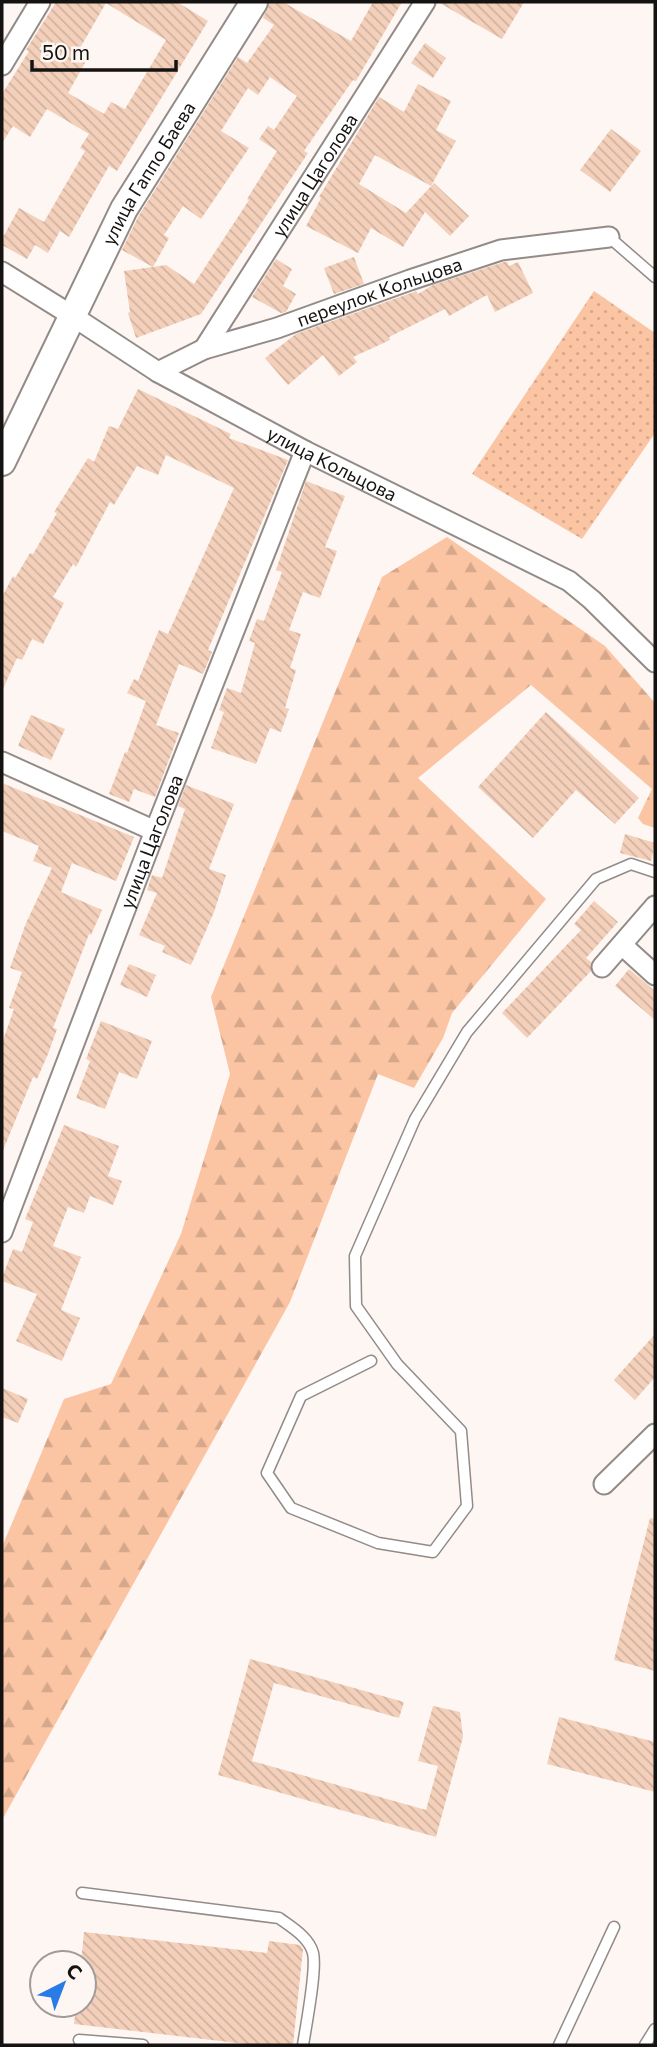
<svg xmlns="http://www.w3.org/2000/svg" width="657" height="2047" font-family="Commissioner,sans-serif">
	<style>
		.grass { fill: url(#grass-dots) }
		.forest { fill: url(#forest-firs) }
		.building { fill: url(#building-back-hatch); fill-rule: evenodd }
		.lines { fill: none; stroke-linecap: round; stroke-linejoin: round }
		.service-casing { stroke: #928b88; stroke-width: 13 }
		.minor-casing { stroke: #928b88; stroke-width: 23 }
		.secondary-casing { stroke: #928b88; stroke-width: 30 }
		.service { stroke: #fff; stroke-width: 10 }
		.minor { stroke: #fff; stroke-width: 19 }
		.secondary { stroke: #fff; stroke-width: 26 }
		.labels { text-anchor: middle; stroke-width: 5; stroke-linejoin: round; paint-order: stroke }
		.street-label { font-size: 19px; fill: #151311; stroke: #fdf6f2 }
	</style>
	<defs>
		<pattern id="grass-dots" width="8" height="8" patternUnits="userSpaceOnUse" patternTransform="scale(1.75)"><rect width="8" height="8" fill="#fbc4a3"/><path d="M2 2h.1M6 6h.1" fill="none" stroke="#d6a88b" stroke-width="1.8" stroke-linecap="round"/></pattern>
		<pattern id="forest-firs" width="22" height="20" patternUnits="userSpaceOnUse" patternTransform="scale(1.75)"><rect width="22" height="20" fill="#fbc4a3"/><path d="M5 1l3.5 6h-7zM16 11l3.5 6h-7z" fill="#d6a88b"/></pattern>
		<pattern id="building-back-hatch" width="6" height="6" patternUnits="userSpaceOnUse" patternTransform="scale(1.75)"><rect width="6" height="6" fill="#f4d0bb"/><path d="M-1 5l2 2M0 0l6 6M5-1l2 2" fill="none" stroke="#d0b2a0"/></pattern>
	</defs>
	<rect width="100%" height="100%" fill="#fdf6f2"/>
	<path class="grass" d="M594,291L655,333V433L582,539L472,474Z"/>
	<path class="forest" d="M447,537L605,646L655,703V828L643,824L638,818L652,789L531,685L418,778L546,899L452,1013L443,1038L414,1088L378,1074L290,1302L2,1820V1547L64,1399L111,1384L181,1234L230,1074L211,997L382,577Z"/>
	<path class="building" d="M56,2H177L208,21L117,171L109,166L69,237L60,231L48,253L35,245L27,259L2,245V239L19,208L44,222L85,151L80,148L89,134L47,109L30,137L13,126L2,143V94L29,51L26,50ZM106,3L166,40L125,109L111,102L104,114L68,93L90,54L80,48Z
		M270,2H283L351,41L373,2H402L356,81L353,80L304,151L308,153L201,314L136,338L128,313L130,312L124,271L153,267L122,250L138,217L238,57L247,63L274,25L263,18ZM270,77L297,96L274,130L268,126L259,139L277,151L247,199L249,200L194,284L166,265L153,267L169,238L164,235L183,206L201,219L249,148L221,131L248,88L258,95Z
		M438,2H524L502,39Z
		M425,43L446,58L433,78L411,63Z
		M418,84L451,101L436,130L456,141L431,186L375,155L359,184L406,213L434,183L469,216L450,236L425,212L403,247L371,228L358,253L306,226L321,198L319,197L379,97L404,112Z
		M611,129L641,151L610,192L580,170Z
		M354,257L364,284L334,294L324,268Z
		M276,259L292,269L283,286L296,294L286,312L281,313L252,297Z
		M504,262H507L509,266L518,262L533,293L495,312L487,295L449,316L445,309L389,337L390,340L353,357L357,362L339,376L323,355L288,385L265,358L296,334L414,292L416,291L418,294L433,285Z
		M138,389L231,434L229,438L288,460L208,650L212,652L203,674L179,664L156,725L179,733L155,797L134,789L129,802L109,794L125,752L127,753L146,701L127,693L134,679L138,681L159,630L168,634L234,488L166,455L158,475L137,466L114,505L110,502L76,567L73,564L53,597L64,603L43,644L32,639L22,660L17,658L2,691V597L13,576L15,578L30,553L33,554L57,513L54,512L88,458L94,462L109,426L118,429Z
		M306,481L345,496L325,547L337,551L320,598L303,592L289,630L301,634L290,668L296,670L285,708L289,709L281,732L270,728L256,764L211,748L224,712L219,710L227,688L241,693L255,643L249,641L257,619L264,621L282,572L276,570Z
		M546,712L639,798L615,824L576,790L533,838L478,787Z
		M31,715L65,729L51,760L18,746Z
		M2,783L134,837L116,881L72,863L61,892L102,910L91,935L89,934L53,1028L57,1029L48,1054L37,1079L33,1077L2,1153V1043L14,1009L9,1008L22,972L10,968L26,923L52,868L33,861L39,846L2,831Z
		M186,785L234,804L209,869L226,875L214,912L191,965L162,952L165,946L139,935L157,893L147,890L152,875L162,878L185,809L178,806Z
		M625,834L655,843L651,861L620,853Z
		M594,901L618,922L586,958L591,962V971L527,1038L502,1013L581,930L574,924Z
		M129,964L156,975L147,997L120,985Z
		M629,969L655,991V1020L615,986Z
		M101,1021L152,1041L137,1079L119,1072L105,1109L76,1098L90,1061L86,1059Z
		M64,1125L119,1146L108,1176L122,1181L113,1205L90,1196L84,1213L68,1207L53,1246L81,1257L61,1310L80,1318L62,1361L16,1341L37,1294L2,1281V1278L13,1249L22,1252L33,1222L25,1219Z
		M655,1334V1377L635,1400L614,1380Z
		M2,1388L28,1399L18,1423L2,1417Z
		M650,1518L655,1519V1671L614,1660Z
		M250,1659L404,1702L399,1718L274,1683L252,1761L426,1810L438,1766L418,1761L433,1706L460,1712L463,1737L436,1837L218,1775Z
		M559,1717L655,1742V1792L547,1764Z
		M84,1932L267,1953L269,1941L300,1945L303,1949L293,2045H255L74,2024L76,2005H84V1963H81Z"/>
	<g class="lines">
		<defs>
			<path id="service" d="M609,237L655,277
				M371,1361L301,1396L267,1473L291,1508L378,1543L433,1552L467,1506L461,1431L397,1364L356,1306L355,1256L415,1119L467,1032L596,879L631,864L655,872
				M82,1893L279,1918C291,1927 309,1937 313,1953C317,1969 306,2026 303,2045
				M79,2040L143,2045
				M559,2045L614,1927
				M645,2045L655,2029"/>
			<g id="minor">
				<path d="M2,65L40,2"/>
				<path id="s1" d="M2,272L71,315L158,372L305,451L569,581L592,600L655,662"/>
				<path id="s2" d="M204,349L425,2"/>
				<path id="s3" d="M158,372L204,349L277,328L410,280L501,250L609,237"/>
				<path d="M2,762L155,831"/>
				<path d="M622,945L655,975"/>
				<path d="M602,967L655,906"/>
				<path id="s4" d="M2,1232L155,831L305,451"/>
				<path d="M604,1484L655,1434"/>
			</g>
			<g id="secondary">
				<path id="s5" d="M2,462L124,209L254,2"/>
			</g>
		</defs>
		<use href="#service" class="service-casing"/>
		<use href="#minor" class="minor-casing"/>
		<use href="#secondary" class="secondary-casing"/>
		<use href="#service" class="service"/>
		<use href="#minor" class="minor"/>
		<use href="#secondary" class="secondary"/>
	</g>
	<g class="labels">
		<g class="street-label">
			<text dy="7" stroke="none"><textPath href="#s5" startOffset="324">улица Гаппо Баева</textPath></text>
			<text dy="7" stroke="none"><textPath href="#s2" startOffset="206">улица Цаголова</textPath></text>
			<text dy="7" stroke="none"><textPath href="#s3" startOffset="236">переулок Кольцова</textPath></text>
			<text dy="7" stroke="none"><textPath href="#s1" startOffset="382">улица Кольцова</textPath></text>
			<text dy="7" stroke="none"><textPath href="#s4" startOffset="418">улица Цаголова</textPath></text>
		</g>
	</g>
	<rect width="657" height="2047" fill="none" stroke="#151311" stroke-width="7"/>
	<g transform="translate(63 1984) rotate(42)"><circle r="33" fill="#fdf6f2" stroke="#a09b98" stroke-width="2"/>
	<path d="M0-5L12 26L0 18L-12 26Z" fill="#297be6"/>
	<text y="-10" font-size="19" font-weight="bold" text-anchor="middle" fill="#151311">С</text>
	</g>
	<path d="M32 60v10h144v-10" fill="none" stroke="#151311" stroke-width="3.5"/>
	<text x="42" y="60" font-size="21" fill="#151311" stroke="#fdf6f2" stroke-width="5" paint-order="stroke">50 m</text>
</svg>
